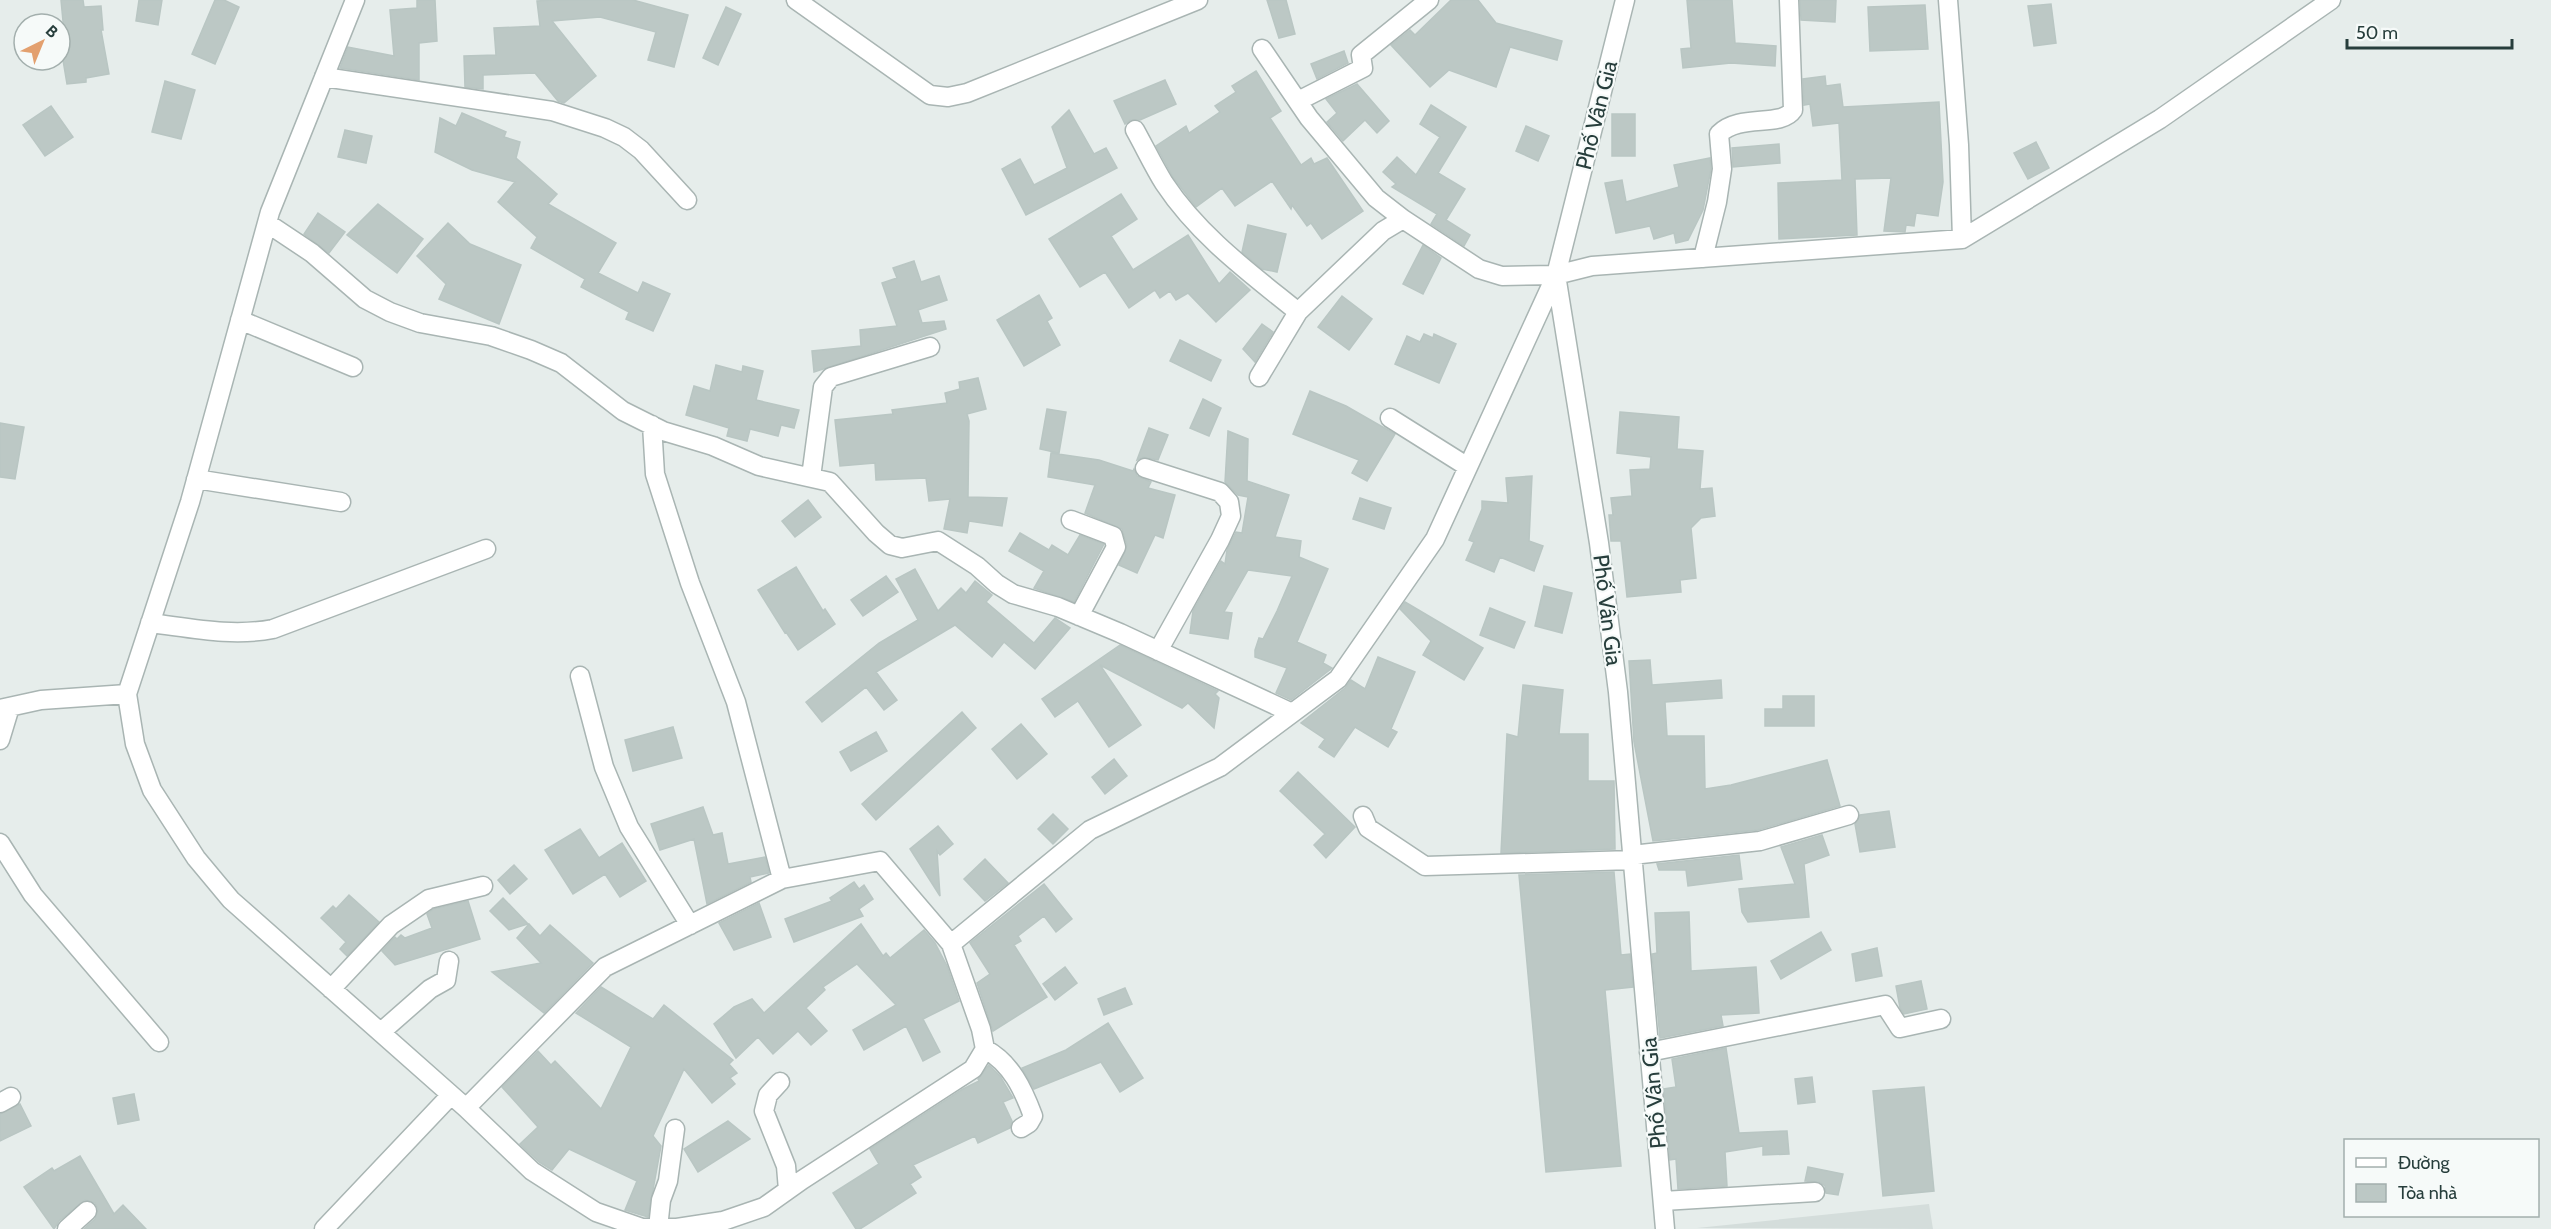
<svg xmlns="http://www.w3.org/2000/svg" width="2551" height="1229" font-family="Cabin,sans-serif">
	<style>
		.built { fill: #d4dddb }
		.building { fill: #bcc8c5; stroke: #b9c6c3; stroke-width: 1.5 }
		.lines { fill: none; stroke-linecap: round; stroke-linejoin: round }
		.minor-casing { stroke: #a9b5b3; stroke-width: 21 }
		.minor { stroke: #fff; stroke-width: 18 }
		.labels { text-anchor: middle; stroke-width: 4.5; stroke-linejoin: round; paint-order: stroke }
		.street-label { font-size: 22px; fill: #273e3c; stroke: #f6faf9 }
	</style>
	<rect width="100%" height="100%" fill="#e6edeb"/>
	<path class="built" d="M1929,1204L1933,1229L1697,1228Z"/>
	<path class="building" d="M61,0H83L84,7L101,6L103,30H101L109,74L86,78V82L67,84L62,54L66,53Z
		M139,0H162L158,25L136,21Z
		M215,0H224L239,7L215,64L192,54Z
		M417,0H435L437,41L419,43V80L340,68L348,47L394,56L390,10L417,8Z
		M552,0H633L688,15L674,67L648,60L656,32L600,17L552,21L596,76L564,103L558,101L535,73L483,75V89L465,87L464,56L496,55L494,28L540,26L537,1Z
		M1267,0H1286L1295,34L1279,38Z
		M1451,0H1478L1496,23L1562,41L1557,60L1510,47L1496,87L1449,70L1430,87L1391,45L1410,30L1415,35Z
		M1687,0H1732L1735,43L1776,46L1775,66L1731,63L1683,68L1681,49L1691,48Z
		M1800,0H1836L1835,22L1801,20Z
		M2051,4L2056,43L2034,46L2028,6Z
		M1925,5L1928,49L1870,51L1868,7Z
		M726,7L741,14L718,65L703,58Z
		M1344,51L1348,63L1317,79L1311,64Z
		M1256,71L1281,111L1270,118L1301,165L1311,158L1314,164L1327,158L1363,211L1322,239L1311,223L1307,226L1292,205L1291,209L1272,181L1235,206L1222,188L1196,207L1173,177L1156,146L1186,126L1189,133L1220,112L1215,106L1236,92L1232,86Z
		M1825,76L1826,86L1840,84L1843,107L1939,102L1943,182L1938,216L1916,213L1914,226L1906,225L1905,232L1884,231L1891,178L1855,179L1857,235L1779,239L1778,183L1842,180L1839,123L1813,126L1810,104L1804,105L1803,79Z
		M1165,80L1176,104L1140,120H1130L1125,124L1114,101Z
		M165,81L195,90L181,139L152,132Z
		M1357,84L1389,121L1377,133L1365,120L1343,141L1327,122L1337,113L1326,99Z
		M1431,105L1466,127L1438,173L1465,189L1446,220L1470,235L1464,246L1431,224L1437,214L1392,187L1396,184L1383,172L1397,157L1416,175L1440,137L1420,124Z
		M51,106L73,137L45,156L23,125Z
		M1069,110L1094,154L1106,148L1117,168L1026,215L1002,169L1020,159L1034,185L1067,168L1052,127Z
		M462,113L506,132L504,137L520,142L516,158L557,194L548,204L616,243L598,273L638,293L643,282L670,294L653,331L626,319L629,312L581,287L585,279L531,248L537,237L498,202L515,182L472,170L435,152L440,118L456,126Z
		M1612,114H1635V156H1612Z
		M1526,126L1549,136L1538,161L1516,151Z
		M345,130L372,136L366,163L338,157Z
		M2036,142L2049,168L2028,179L2014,153Z
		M1779,144L1780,163L1733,167L1732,148Z
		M1710,158L1711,169L1703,210L1688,240L1676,243L1674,233L1654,239L1650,226L1616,233L1605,183L1622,180L1626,202L1679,187L1674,165Z
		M1121,194L1137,219L1111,236L1133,270L1188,235L1219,284L1230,272L1250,290L1216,322L1188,293L1176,300L1170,291L1160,298L1155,290L1129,308L1105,272L1080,287L1049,239Z
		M378,204L423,239L397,273L347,235Z
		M318,213L345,232L329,253L304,234Z
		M448,223L470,244L521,265L499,324L439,299L446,284L417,256Z
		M1248,225L1286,234L1277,272L1262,269L1242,252Z
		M1423,245L1441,258L1423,294L1403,284Z
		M914,261L921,282L939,276L947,300L918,310L922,323L944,321L946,329L814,372L812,351L861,346L860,330L897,326L882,283L897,278L893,268Z
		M1039,295L1052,318L1047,321L1060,345L1024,366L997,320Z
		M1342,296L1372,319L1349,350L1318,327Z
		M1262,324L1273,332L1255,362L1243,349Z
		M1424,334L1433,338L1434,334L1456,344L1439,383L1395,364L1407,336L1420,342Z
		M1180,340L1221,360L1211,381L1170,361Z
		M716,365L742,372L743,366L763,371L756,400L799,410L794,428L781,425L778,436L750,429L747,441L727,436L729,428L686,415L694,386L710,391Z
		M978,378L986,409L967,414L969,421L968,497L1007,498L1002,526L969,521L967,533L944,529L950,499L929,501L926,478L876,480L875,463L840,466L835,420L893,414L892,410L947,403L945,393L960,389L959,382Z
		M1310,391L1346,406L1395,434L1367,481L1352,473L1359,460L1293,434Z
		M1203,399L1221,408L1209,436L1190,428Z
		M1047,409L1066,412L1059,453L1040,449Z
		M1620,412L1679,417L1677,449L1703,451L1700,489L1712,488L1715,516L1701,518L1691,528L1696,578L1680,580L1681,592L1627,597L1621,541H1611L1609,515H1613L1611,498L1632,496L1630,470L1650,469L1651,457L1617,453Z
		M0,423L24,427L15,479L0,477Z
		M1149,428L1168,435L1158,460L1143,457L1137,460Z
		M1228,431L1248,439L1247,481L1289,495L1275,537L1301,541L1299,557L1328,569L1297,642L1326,655L1323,663L1332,668L1291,700L1276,693L1287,668L1255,657V650L1259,638L1263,639L1277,611L1292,576L1248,570L1224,612L1232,613L1228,639L1190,633L1193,611L1221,561L1225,564L1227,550L1236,532L1242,533L1248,497L1238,495L1225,482Z
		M1051,453L1099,460L1133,471L1134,469L1137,476L1151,482L1148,488L1175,495L1163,538L1155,535L1137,573L1119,565L1127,545L1122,529L1085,513L1095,485L1048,477Z
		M1532,476L1529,541L1543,546L1534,571L1500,557L1494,572L1466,560L1474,542L1469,540L1482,509V501L1508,503L1506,478Z
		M1360,498L1391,508L1384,529L1353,519Z
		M808,500L821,517L795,537L782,521Z
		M1020,533L1049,550L1052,545L1068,555L1080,535L1104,544L1074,602L1034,588L1044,571L1009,551Z
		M796,567L823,611L825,609L835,624L798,650L786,632L785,633L758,590Z
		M915,569L938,611L961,588L966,593L975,581L992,595L986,602L1034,643L1055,618L1070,628L1035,669L1004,642L992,657L955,625L876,672L897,700L884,710L866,687L822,722L806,702L879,643L918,620L896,579Z
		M886,576L898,592L863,616L851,600Z
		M1544,586L1572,593L1562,633L1535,626Z
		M1405,602L1483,648L1464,680L1423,655L1431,641L1400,609Z
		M1490,608L1525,622L1514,648L1480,635Z
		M1120,645L1218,691L1215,694L1219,698L1214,728L1188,703L1182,708L1100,665L1141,725L1109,747L1078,701L1055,717L1042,699Z
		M1378,657L1415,672L1391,729L1397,732L1388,747L1355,727L1334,757L1319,747L1325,739L1301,723L1345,688L1351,680L1365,689Z
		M1650,660L1652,685L1721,680L1722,698L1665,702L1667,736H1704L1705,789L1731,785L1827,760L1840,806L1758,830L1653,841L1634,742L1629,661Z
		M1523,685L1563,690L1559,734H1588V781H1614L1615,849L1501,853L1507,734L1518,737Z
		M1783,696H1814V726H1765V709H1783Z
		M962,712L976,728L876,820L862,804Z
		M1021,724L1047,754L1017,779L992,749Z
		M673,727L682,758L633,771L625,740Z
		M876,732L887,751L851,771L840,752Z
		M1114,759L1127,776L1105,794L1092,777Z
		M1298,772L1355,827L1326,858L1314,845L1325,834L1280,791Z
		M703,807L713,835L722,833L728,864L765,857L769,873L750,877L751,882L707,904L694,839L660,850L651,824Z
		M1889,811L1895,847L1860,852L1855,824L1860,815Z
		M1053,814L1068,829L1053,844L1038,829Z
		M938,826L953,844L940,855L937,851L940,896L910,849Z
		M580,829L599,858L622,843L646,881L620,897L605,874L573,894L545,850Z
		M1822,835L1829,855L1804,864L1809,917L1748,922L1742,912L1739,889L1795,884L1781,847Z
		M1739,855L1742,879L1688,886L1686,870H1659L1657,864Z
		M985,859L1008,883L985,901L964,879Z
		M514,865L527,879L510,894L498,880Z
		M1614,872L1621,955L1630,954L1633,987L1605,990L1621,1166L1546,1172L1519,875Z
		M854,882L859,889L864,885L873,899L859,909L863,916L794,942L785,919L832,901L830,898Z
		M1044,884L1072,919L1056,932L1044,916L1018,936L1021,941L1014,945L1047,997L993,1031L977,983L990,974L970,943Z
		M349,895L379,922L347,956L340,949L346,942L321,918L333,906L336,909Z
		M503,898L528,924L509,930L490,911Z
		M468,901L480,939L395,965L382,951L395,937L397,939L401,935L405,938L432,928L427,914L434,909Z
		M759,903L771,937L734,950L719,923Z
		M1689,912L1691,971L1756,967L1759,1013L1721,1015L1723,1026L1660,1038L1652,954L1657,953L1655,913Z
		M529,924L540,936L550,925L593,963L544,1013L492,972L541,963L517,938Z
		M861,924L883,956L886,953L890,958L924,930L935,943L947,966L959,1001L923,1019L940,1052L923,1061L906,1026L864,1050L853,1030L896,1005L857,964L823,987L825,990L806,1008L827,1031L811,1045L798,1031L773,1054L758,1037L736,1058L714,1024L734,1007L752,999L764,1013Z
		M1821,932L1831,950L1781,979L1771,961Z
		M1877,948L1882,976L1856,981L1852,954Z
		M1065,967L1077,983L1055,1000L1043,984Z
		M1921,981L1927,1009L1904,1014L1900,1008L1896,986Z
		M601,987L653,1019L664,1005L733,1060L729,1064L737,1073L730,1078L735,1084L712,1103L684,1069L653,1136L661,1146L648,1217L625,1210L637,1181L569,1149L552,1170L539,1162L520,1144L538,1127L502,1087L538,1051L551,1065L555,1061L601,1109L631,1047L576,1013Z
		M1125,988L1132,1004L1104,1015L1098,999Z
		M1108,1023L1143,1078L1120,1092L1101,1062L1034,1089L1022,1068L1066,1050Z
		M1726,1048L1739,1133L1787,1131L1789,1154L1763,1155V1146L1725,1152L1727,1186L1678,1189L1676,1159L1670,1160L1664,1089L1676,1087L1672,1059Z
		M989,1065L1000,1076L1013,1098L1003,1102L1012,1121L1010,1128L978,1143L975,1136L913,1165L921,1177L910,1184L916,1193L860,1229H856L833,1193L879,1164L870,1149L963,1089L979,1081L978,1079Z
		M1812,1077L1815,1102L1798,1104L1795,1079Z
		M1924,1087L1934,1191L1883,1196L1873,1091Z
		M134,1094L139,1120L118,1124L113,1098Z
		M20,1104L31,1126L0,1141V1114Z
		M728,1121L750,1139L698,1172L684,1149Z
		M80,1156L114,1214L123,1205L146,1229H84L95,1219L98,1209L95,1203L85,1200L59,1221L54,1229L24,1187L52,1168L54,1171Z
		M1808,1167L1843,1174L1838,1195L1826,1193L1825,1186L1819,1182L1805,1181Z"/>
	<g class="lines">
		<defs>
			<path id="minor" d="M355,0L270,212L190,502L127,694L135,744L152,790L196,858L231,900L466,1108L532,1171L596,1212L642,1228H677L723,1221L764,1207L802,1180L973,1069L985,1049L981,1029L951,944
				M796,0L930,95L948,97L967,93L1198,0
				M1625,0L1556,275L1599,543L1618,692L1665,1229
				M1948,0L1959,145L1962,239
				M1262,49L1309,118L1376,198L1403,219L1479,269L1502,276L1556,275L1592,266L1962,239L2160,119L2331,0
				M324,77L552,111L605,128L624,137L641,150L687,200
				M1298,101L1363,68L1361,55L1429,0
				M1135,130C1145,148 1154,167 1164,183C1199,236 1250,273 1298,312
				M267,223L312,253L365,299L390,312L420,323L491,336L531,350L561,363L623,411L663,431L713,446L759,466L830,482L876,533L890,545L902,548L938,541L977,566L997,584L1013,594L1058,607L1120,633L1292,713
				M1703,258L1717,202L1722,169L1719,134C1740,113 1781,128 1793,110L1789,0
				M240,320L353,367
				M1259,377L1298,312L1383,231L1403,219
				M1390,418L1468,467
				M652,425L655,474L690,583L736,702L782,879
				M1145,468L1220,492L1229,502L1231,516L1220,540L1158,651
				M811,477L823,387L831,377L930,347
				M196,479L341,502
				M1071,520L1113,536L1116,547L1079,616
				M150,623C191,628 232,637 273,629L486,549
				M580,676L604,767L629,827L690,925
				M0,709L41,700L127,694
				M0,740L10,707
				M1363,816L1368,828L1425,866L1633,860
				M0,843L33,895L159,1042
				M1632,855L1760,841L1849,815
				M331,989L391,925L429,899L483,886
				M381,1032L430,989L446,980L449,961
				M985,1049C1011,1063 1023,1089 1033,1116L1029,1123L1021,1128
				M1649,1052L1885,1005L1900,1028L1941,1019
				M780,1082L768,1095L764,1111L786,1166L788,1190
				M0,1103L11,1097
				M466,1108L605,967L782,879L880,861L951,944L1090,830L1220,767L1338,679L1435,539L1556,275
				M1663,1201L1815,1192
				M658,1228L661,1200L668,1181L675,1129
				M67,1229L87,1211
				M324,1229L451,1095"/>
		</defs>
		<use href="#minor" class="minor-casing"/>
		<use href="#minor" class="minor"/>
	</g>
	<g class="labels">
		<g class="street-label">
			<text transform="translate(1596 115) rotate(-76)" y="8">Phố Vân Gia</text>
			<text transform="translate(1608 610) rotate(83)" y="8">Phố Vân Gia</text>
			<text transform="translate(1653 1093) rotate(-95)" y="8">Phố Vân Gia</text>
		</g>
	</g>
	<rect x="2344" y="1139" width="195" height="78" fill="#f6faf9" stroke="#a3afad" stroke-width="1.5"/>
	<rect x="2356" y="1158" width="30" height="9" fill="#ffffff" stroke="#a3afad" stroke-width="1.5"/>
	<text x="2398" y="1169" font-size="18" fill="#273e3c">Đường</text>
	<rect x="2356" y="1184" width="30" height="18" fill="#bcc8c5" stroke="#a3afad" stroke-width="1.5"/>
	<text x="2398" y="1199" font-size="18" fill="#273e3c">Tòa nhà</text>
	<g transform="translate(42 42) rotate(43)"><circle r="28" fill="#f6faf9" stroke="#a3afad" stroke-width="1.5"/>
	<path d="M0-4.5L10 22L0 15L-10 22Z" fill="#e3a06f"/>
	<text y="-9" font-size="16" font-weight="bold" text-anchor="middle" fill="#273e3c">B</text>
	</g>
	<path d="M2347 39v9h165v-9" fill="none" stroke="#273e3c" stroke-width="3"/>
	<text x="2356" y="39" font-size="18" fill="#273e3c" stroke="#f6faf9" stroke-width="4.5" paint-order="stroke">50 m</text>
</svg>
